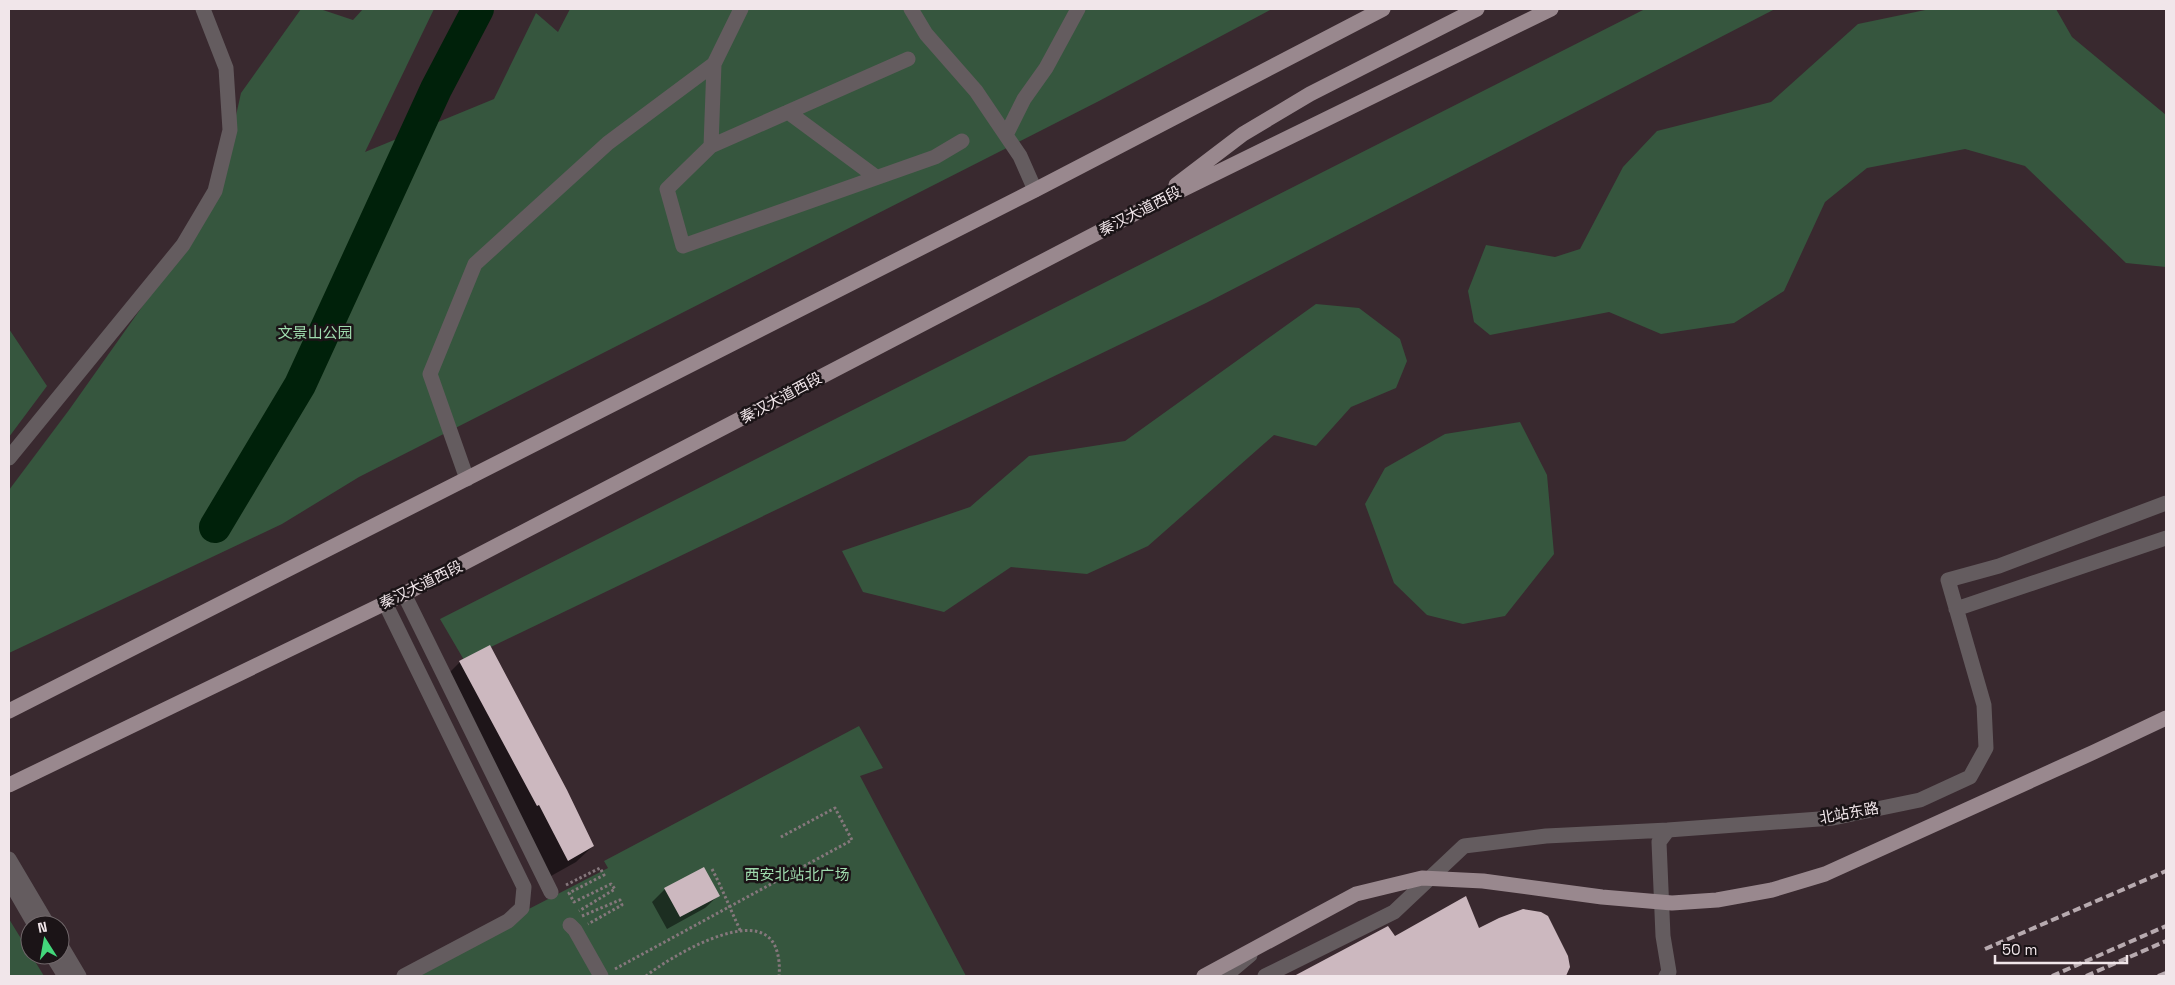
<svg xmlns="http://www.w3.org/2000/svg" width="2175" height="985" font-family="'Space Grotesk','Noto Sans SC',sans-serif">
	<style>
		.green { fill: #36563e }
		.shadow { fill: #0007 }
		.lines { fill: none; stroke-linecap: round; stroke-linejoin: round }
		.river { stroke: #00210a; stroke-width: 32 }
		.building { fill: #ccb8bf }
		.path { stroke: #85777c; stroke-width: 3; stroke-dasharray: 2.5 2.5; stroke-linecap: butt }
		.minor { stroke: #645c5f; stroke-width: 15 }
		.major { stroke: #99888e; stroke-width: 15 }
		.rail { stroke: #b7aaaf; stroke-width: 4; stroke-dasharray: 8 4; stroke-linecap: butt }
		.major-bridge { stroke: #99888e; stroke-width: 15 }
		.labels { text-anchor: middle; stroke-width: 5; stroke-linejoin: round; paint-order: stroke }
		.street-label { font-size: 15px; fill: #f1e6ea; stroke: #1b1417 }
		.park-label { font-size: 15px; fill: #9fdcae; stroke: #1b1417 }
	</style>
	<rect width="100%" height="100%" fill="#39292f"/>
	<path class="green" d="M301,9H320L353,20L363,9H434L365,152L494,99L536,13L558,32L570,9H1272L1099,101L359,477L282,524L9,653V490L69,410L217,201L241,93Z
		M1645,9H1775L1206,303L464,660L440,619Z
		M1930,9H2056L2072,37L2166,115V267L2126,263L2025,166L1965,149L1867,168L1825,202L1784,291L1734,323L1661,334L1609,312L1490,335L1474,322L1468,291L1486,245L1555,257L1580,249L1623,167L1657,131L1771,102L1858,24Z
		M1316,304L1359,308L1400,339L1407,361L1396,388L1351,407L1316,446L1274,435L1148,546L1087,574L1011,567L944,612L863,592L842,551L970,507L1029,456L1125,441Z
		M9,329L47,386L9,437Z
		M1520,422L1547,475L1554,554L1505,616L1463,624L1427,615L1394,583L1365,504L1385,468L1445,434Z
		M859,726L883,768L860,776L966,976H399L608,868L604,861Z
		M9,919L44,976H9Z"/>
	<path class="shadow" d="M460,662L593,846L576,862L551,876L444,678Z
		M665,889L718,896L705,908L667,929L652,902Z
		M1387,928L1394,938L1479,930L1569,967L1564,976H1296Z"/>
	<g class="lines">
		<path class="river" d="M215,527L300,385L436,89L478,9"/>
	</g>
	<path class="building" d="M490,645L567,790L594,846L568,861L539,805L537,806L459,661Z
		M704,867L720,896L680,917L664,888Z
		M1466,896L1479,928L1499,918L1523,909L1541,912L1548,916L1568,956L1570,967L1566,976H1294L1388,926L1395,936Z"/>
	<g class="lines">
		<path class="path" d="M712,869C723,890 731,911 741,932
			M566,885L600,868L604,875L569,893L574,902L611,884L615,889L579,911
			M582,916L620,900L622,905L588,924
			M615,969L852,840L835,808L779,838
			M646,976C667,959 756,904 775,946C779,955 780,966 779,976"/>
		<path class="minor" d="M911,9L926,34L976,91L1020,156L1035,190
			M714,64L711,146L667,189L683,246L935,157L962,141
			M788,112L876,177
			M1006,135L1024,99L1046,68L1078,9
			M711,146L908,59
			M9,458L183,245L215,191L230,130L226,68L203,9
			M467,479L430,374L475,264L608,143L714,64L741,9
			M404,594L551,892
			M385,603L524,887L522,908L508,921L404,976
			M1956,609L2166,538
			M9,859L48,925
			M9,880L35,925
			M570,925L575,930L601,976
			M60,944L79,976
			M52,955L65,976
			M1225,976L1250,955
			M1265,976L1394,912L1464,846L1546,836L1668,830
			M1666,976L1669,972L1663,936L1659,842L1668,830L1833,818L1920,800L1970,777L1986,748L1984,705L1948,580L1999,566L2166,503"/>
		<path class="major" d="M1176,185L1243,134L1310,94L1477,9
			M9,711L1035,190L1383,9
			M9,785L404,594L1149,206L1551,9"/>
		<path class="rail" d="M1985,949L2166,871
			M2052,976L2166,926
			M2086,976L2166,941
			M2158,976L2166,973"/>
		<path class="major-bridge" d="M1204,976L1356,894L1422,878L1483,881L1602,897L1672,903L1717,900L1772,890L1825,874L2094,752L2166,718"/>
	</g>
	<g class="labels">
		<g class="street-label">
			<text transform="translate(1140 211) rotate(-27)" y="5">秦汉大道西段</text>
			<text transform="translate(781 398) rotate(-28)" y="5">秦汉大道西段</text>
			<text transform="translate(421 585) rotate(-26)" y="5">秦汉大道西段</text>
			<text transform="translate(1849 813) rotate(-10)" y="5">北站东路</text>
		</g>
		<g class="park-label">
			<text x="315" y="338">文景山公园</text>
			<text x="797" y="880">西安北站北广场</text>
		</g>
	</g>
	<rect width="2175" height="985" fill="none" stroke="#f1e6ea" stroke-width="20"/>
	<g transform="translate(45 940) rotate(349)"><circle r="24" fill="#1b1417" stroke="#71686b"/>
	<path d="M0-4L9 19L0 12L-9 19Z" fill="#43d77b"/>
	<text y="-8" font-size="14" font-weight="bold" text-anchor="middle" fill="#f1e6ea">N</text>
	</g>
	<path d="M1995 955v8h132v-8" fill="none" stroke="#f1e6ea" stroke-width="2.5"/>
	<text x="2002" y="955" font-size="15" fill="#f1e6ea" stroke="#1b1417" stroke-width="4" paint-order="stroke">50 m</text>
</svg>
